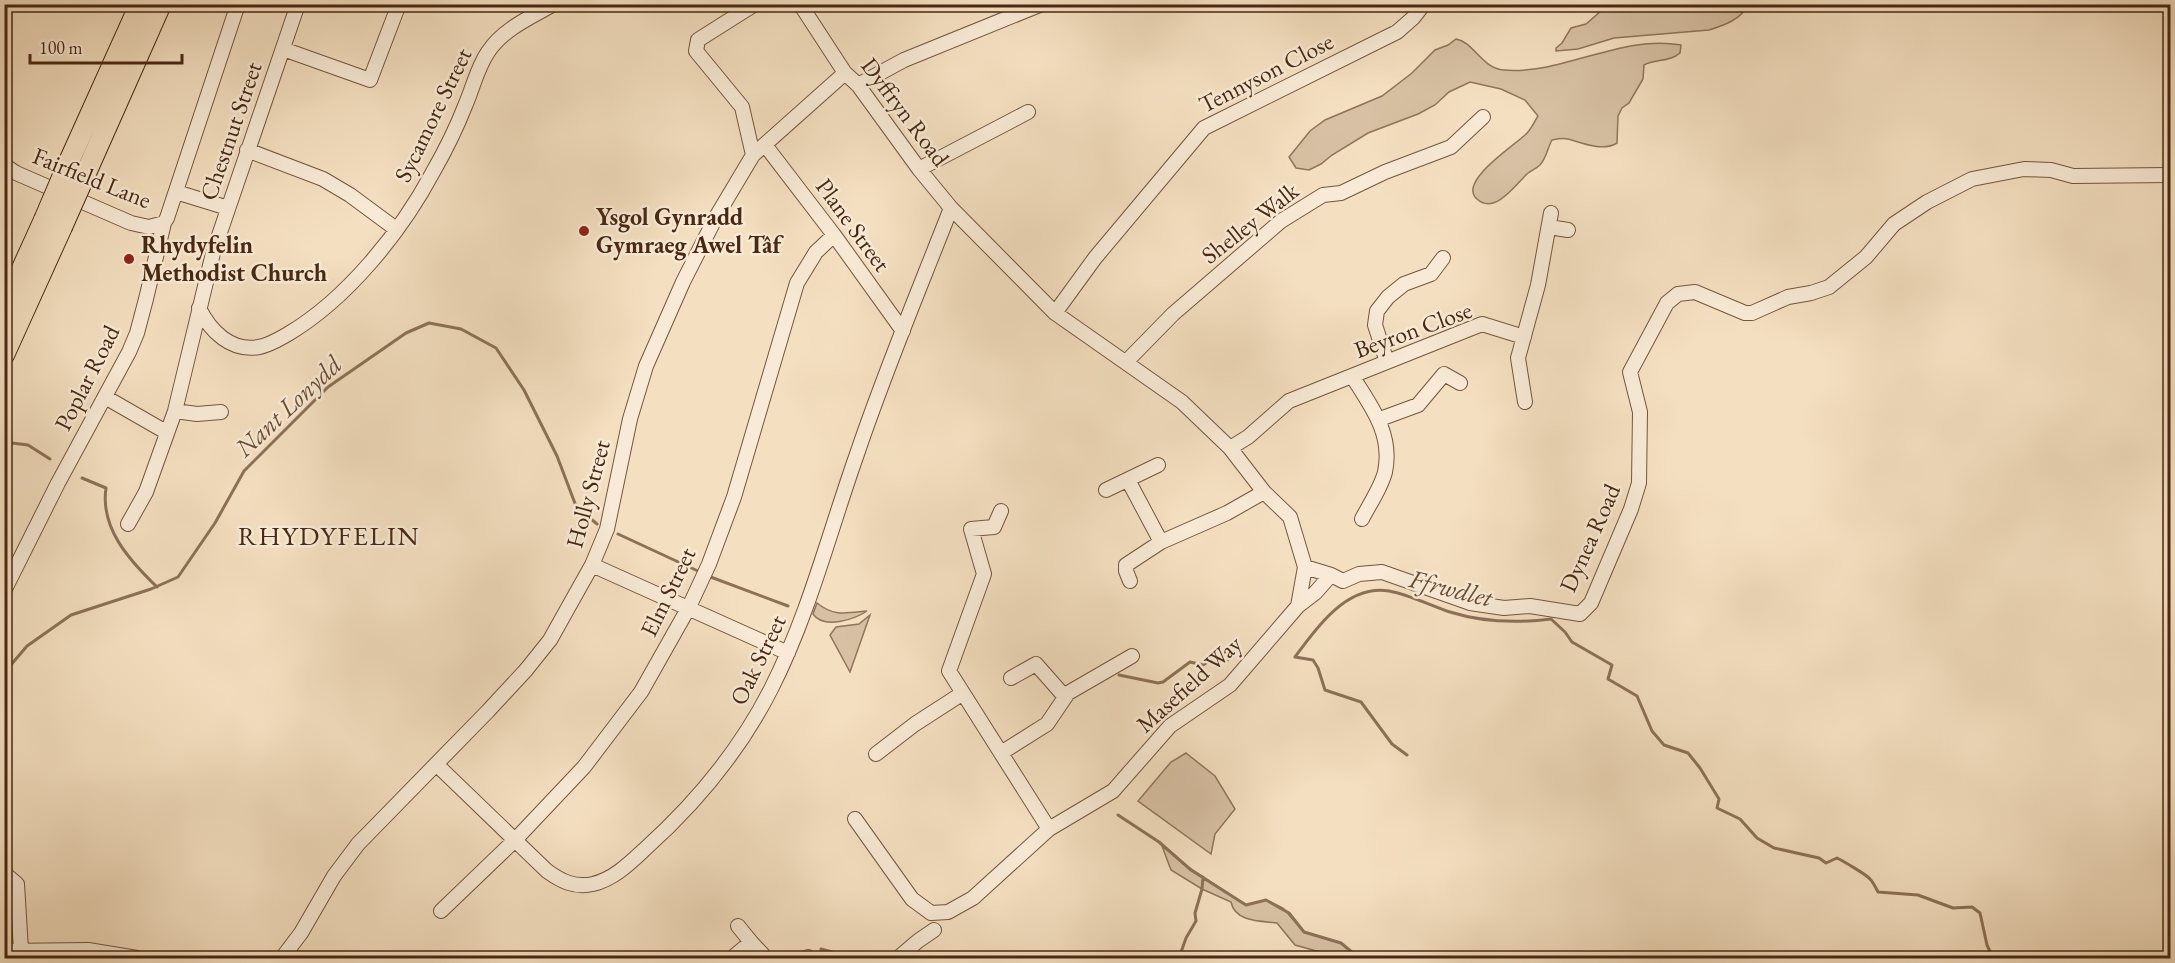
<svg xmlns="http://www.w3.org/2000/svg" width="2175" height="963" font-family="'EB Garamond',serif">
	<style>
		.green { fill: #d7c0a3; stroke: #90745b; stroke-width: 1.5 }
		.lines { fill: none; stroke-linecap: round; stroke-linejoin: round }
		.stream { stroke: #8c7157; stroke-width: 3 }
		.minor-casing { stroke: #73563e; stroke-width: 16 }
		.highway-casing { stroke: #482813; stroke-width: 22 }
		.minor { stroke: #f8ead6; stroke-width: 14 }
		.highway { stroke: #f4dfc0; stroke-width: 20 }
		.highway-bridge-casing { stroke: #482813; stroke-width: 22; stroke-linecap: butt }
		.highway-bridge { stroke: #f4dfc0; stroke-width: 20 }
		.poi-dot { fill: #8f2418; stroke: #f8ead6; stroke-width: 2 }
		.labels { text-anchor: middle; stroke-width: 5; stroke-linejoin: round; paint-order: stroke }
		.street-label { font-size: 24px; fill: #482813; stroke: #f8ead6 }
		.poi-label { font-size: 24px; font-weight: bold; fill: #482813; stroke: #f8ead6; text-anchor: start }
		.water-label { font-size: 26px; font-style: italic; fill: #6a4c35; stroke: #f8ead6 }
		.quarter-label { font-size: 27px; letter-spacing: 1.5px; fill: #482813; stroke: #f8ead6 }
	</style>
	<rect width="100%" height="100%" fill="#f4dfc0"/>
	<filter id="stains"><feTurbulence type="fractalNoise" baseFrequency=".00333" numOctaves="4"/><feColorMatrix values="0 0 0 0 .2 0 0 0 0 .09 0 0 0 0 .02 0 0 0 .5 -.17"/></filter>
	<radialGradient id="worn" r=".72"><stop offset=".6" stop-color="#630" stop-opacity="0"/><stop offset="1" stop-color="#630" stop-opacity=".3"/></radialGradient>
	<path class="green" d="M1609,4H1746L1747,5C1743,19 1722,26 1709,30L1614,38L1578,49L1556,51V48L1562,43L1571,28L1586,24Z
		M1456,39C1474,42 1481,68 1504,70C1563,75 1621,34 1681,45L1680,53C1670,62 1655,59 1644,65L1643,79L1629,103L1622,108L1618,116L1617,143C1603,152 1582,143 1568,139C1563,138 1557,139 1552,140C1548,147 1546,159 1540,165C1536,169 1529,171 1525,176C1515,186 1494,215 1477,199C1457,182 1515,145 1525,135C1531,130 1534,122 1538,116L1525,100L1501,89L1470,82L1449,92L1435,105L1418,114L1368,133L1332,155L1321,164L1309,170L1296,168L1289,157L1310,131L1325,120L1382,96L1412,73L1435,50L1448,45Z
		M817,603C834,617 847,613 867,611C855,619 824,630 813,614Z
		M870,615L850,672L830,635L836,627L859,624Z
		M1186,753L1215,776L1235,809L1215,834L1211,854L1138,801L1171,762Z
		M1162,846L1191,869L1246,905L1266,900L1283,908L1304,932L1341,943L1359,958H1329L1320,952L1295,945L1277,923C1260,921 1235,922 1231,902L1202,889L1171,870Z"/>
	<g class="lines">
		<path class="stream" d="M4,442L28,445L50,459
			M82,478L106,488C100,528 129,560 157,587
			M618,534L700,572
			M708,576L788,606
			M4,673L27,646L71,615L151,589L178,577L215,523L244,471L328,387L406,333L429,323L461,329L496,348L524,390L557,456L576,506L597,524
			M1119,675L1158,683L1163,682L1190,662L1203,665L1212,659L1228,660
			M1407,755L1392,744L1361,702L1325,690L1318,668L1313,660L1295,657C1316,628 1347,584 1389,591C1407,594 1432,606 1450,612C1482,622 1519,623 1551,619L1565,632L1572,642L1612,665L1608,679L1637,696L1652,731L1664,745L1688,753L1700,768L1719,799L1717,808L1740,819L1757,838L1774,848L1819,858L1826,863L1837,858C1843,861 1867,875 1870,879C1873,882 1876,888 1878,892L1918,895L1953,908L1972,907L1980,913L1987,945L1993,958
			M1118,815L1159,842L1191,870L1246,905L1266,900L1289,913L1304,932L1341,943L1359,958
			M821,949L854,958
			M1179,958L1186,938L1196,921L1195,913L1202,889L1203,877
			M1375,958H1383"/>
		<defs>
			<path id="minor" d="M800,4L845,73L858,85L919,169L951,208L1055,313L1182,402L1230,448L1264,492L1290,517L1305,567L1298,606L1230,685L1170,726L1113,791L1049,829L973,898L948,912L931,913L912,899L855,819
				M283,49L370,80L399,4
				M858,85L904,60L1042,4
				M765,145L834,235L903,331
				M247,150L323,179L350,195L396,229
				M753,155L742,107L696,51L698,40L755,4
				M4,165L16,173L131,223L149,227L164,223
				M919,169L1028,112
				M176,192L228,208
				M1549,227L1568,230
				M199,308C210,331 231,352 259,347C270,345 279,339 288,334C347,299 401,232 433,172C445,151 456,129 465,106C473,88 477,68 488,52C503,29 531,17 554,4
				M1055,313L1095,258L1204,128L1397,32L1413,18L1424,4
				M1126,362L1173,314L1281,221L1323,195L1341,193L1385,172L1451,147L1483,117
				M1387,362L1375,325L1377,311L1388,297L1404,284L1431,274L1443,258
				M1352,376C1371,406 1393,434 1385,472C1381,488 1369,505 1362,519
				M105,397L166,432
				M1525,402L1518,358L1538,285L1551,213
				M175,411L197,414L221,412
				M1380,419L1418,405L1444,374L1460,383
				M1230,448L1248,437L1289,401L1482,324L1524,337
				M1128,480L1161,542
				M1106,490L1158,465
				M1001,511L994,527L971,529L984,574L949,671L1049,829
				M128,524L146,492L175,411L213,253L298,4
				M592,565L788,653
				M1305,567L1331,575L1343,581L1359,574L1382,572L1470,603L1504,608L1530,606L1580,614L1591,603L1631,509L1639,483L1640,412L1630,372L1667,303L1678,294L1695,292L1745,313H1752L1788,297L1811,293L1829,287L1866,257L1894,224L1927,202L1972,179L2024,169L2051,170L2073,176L2170,175
				M1130,581L1126,571V565L1161,542L1227,513L1264,492
				M4,591L58,483L129,352L137,333L146,299L164,223L167,218L238,4
				M1298,606L1315,593L1331,575
				M1011,678L1036,664L1065,697
				M1001,753L1047,724L1068,693L1132,656
				M876,754L915,724L963,693
				M436,764L547,871C561,881 574,888 593,884C614,879 630,863 645,849C695,804 740,750 771,689C809,614 829,533 857,454C885,371 919,290 951,208
				M4,873L17,884L21,950
				M441,911L515,840L584,767L641,692L689,607L709,564L734,497L797,283L816,252L834,235
				M738,926L751,942
				M4,951L88,950L137,958
				M282,958L301,933L334,876L358,844L488,711L526,670L550,640L592,565L607,529L630,419L646,366L683,282L716,217L753,155L845,73
				M732,958L751,942L766,958
				M805,958L808,957
				M898,958L918,941L934,930"/>
			<path id="highway" d="M67,166L140,4
				M86,173L161,4
				M4,308L44,220
				M4,355L62,227"/>
		</defs>
		<use href="#minor" class="minor-casing"/>
		<use href="#highway" class="highway-casing"/>
		<use href="#minor" class="minor"/>
		<use href="#highway" class="highway"/>
		<defs>
			<path id="highway-bridge" d="M44,220L67,166
				M62,227L86,173"/>
		</defs>
		<use href="#highway-bridge" class="highway-bridge-casing"/>
		<use href="#highway-bridge" class="highway-bridge"/>
	</g>
	<g class="poi-dot">
		<circle cx="584" cy="231" r="6"/>
		<circle cx="129" cy="259" r="6"/>
	</g>
	<g class="labels">
		<g class="street-label">
			<text transform="translate(1266 73) rotate(-27)" y="8">Tennyson Close</text>
			<text transform="translate(905 112) rotate(53)" y="8">Dyffryn Road</text>
			<text transform="translate(433 115) rotate(-64)" y="8">Sycamore Street</text>
			<text transform="translate(231 131) rotate(-71)" y="8">Chestnut Street</text>
			<text transform="translate(92 178) rotate(22)" y="8">Fairfield Lane</text>
			<text transform="translate(1250 223) rotate(-38)" y="8">Shelley Walk</text>
			<text transform="translate(853 225) rotate(54)" y="8">Plane Street</text>
			<text transform="translate(1413 330) rotate(-20)" y="8">Beyron Close</text>
			<text transform="translate(87 378) rotate(-63)" y="8">Poplar Road</text>
			<text transform="translate(588 494) rotate(-75)" y="8">Holly Street</text>
			<text transform="translate(1590 538) rotate(-66)" y="8">Dynea Road</text>
			<text transform="translate(668 592) rotate(-64)" y="8">Elm Street</text>
			<text transform="translate(758 660) rotate(-64)" y="8">Oak Street</text>
			<text transform="translate(1189 684) rotate(-42)" y="8">Masefield Way</text>
		</g>
		<g class="poi-label">
			<text x="596" y="225">Ysgol Gynradd<tspan x="596" dy="28">Gymraeg Awel Tâf</tspan></text>
			<text x="141" y="253">Rhydyfelin<tspan x="141" dy="28">Methodist Church</tspan></text>
		</g>
		<g class="water-label">
			<text transform="translate(288 406) rotate(-43)" y="9">Nant Lonydd</text>
			<text transform="translate(1451 588) rotate(14)" y="9">Ffrwdlet</text>
		</g>
		<g class="quarter-label">
			<text x="329" y="545">RHYDYFELIN</text>
		</g>
	</g>
	<rect width="2175" height="963" fill="none" stroke="#f4dfc0" stroke-width="24"/>
	<rect x="6" y="6" width="2163" height="951" fill="none" stroke="#482813" stroke-width="3"/>
	<rect x="12" y="12" width="2151" height="939" fill="none" stroke="#482813" stroke-width="1.5"/>
	<path d="M30 54v9h152v-9" fill="none" stroke="#482813" stroke-width="3"/>
	<text x="39" y="54" font-size="18" fill="#482813" stroke="#f8ead6" stroke-width="4.5" paint-order="stroke">100 m</text>
	<rect width="100%" height="100%" filter="url(#stains)"/>
	<rect width="100%" height="100%" fill="url(#worn)"/>
</svg>
